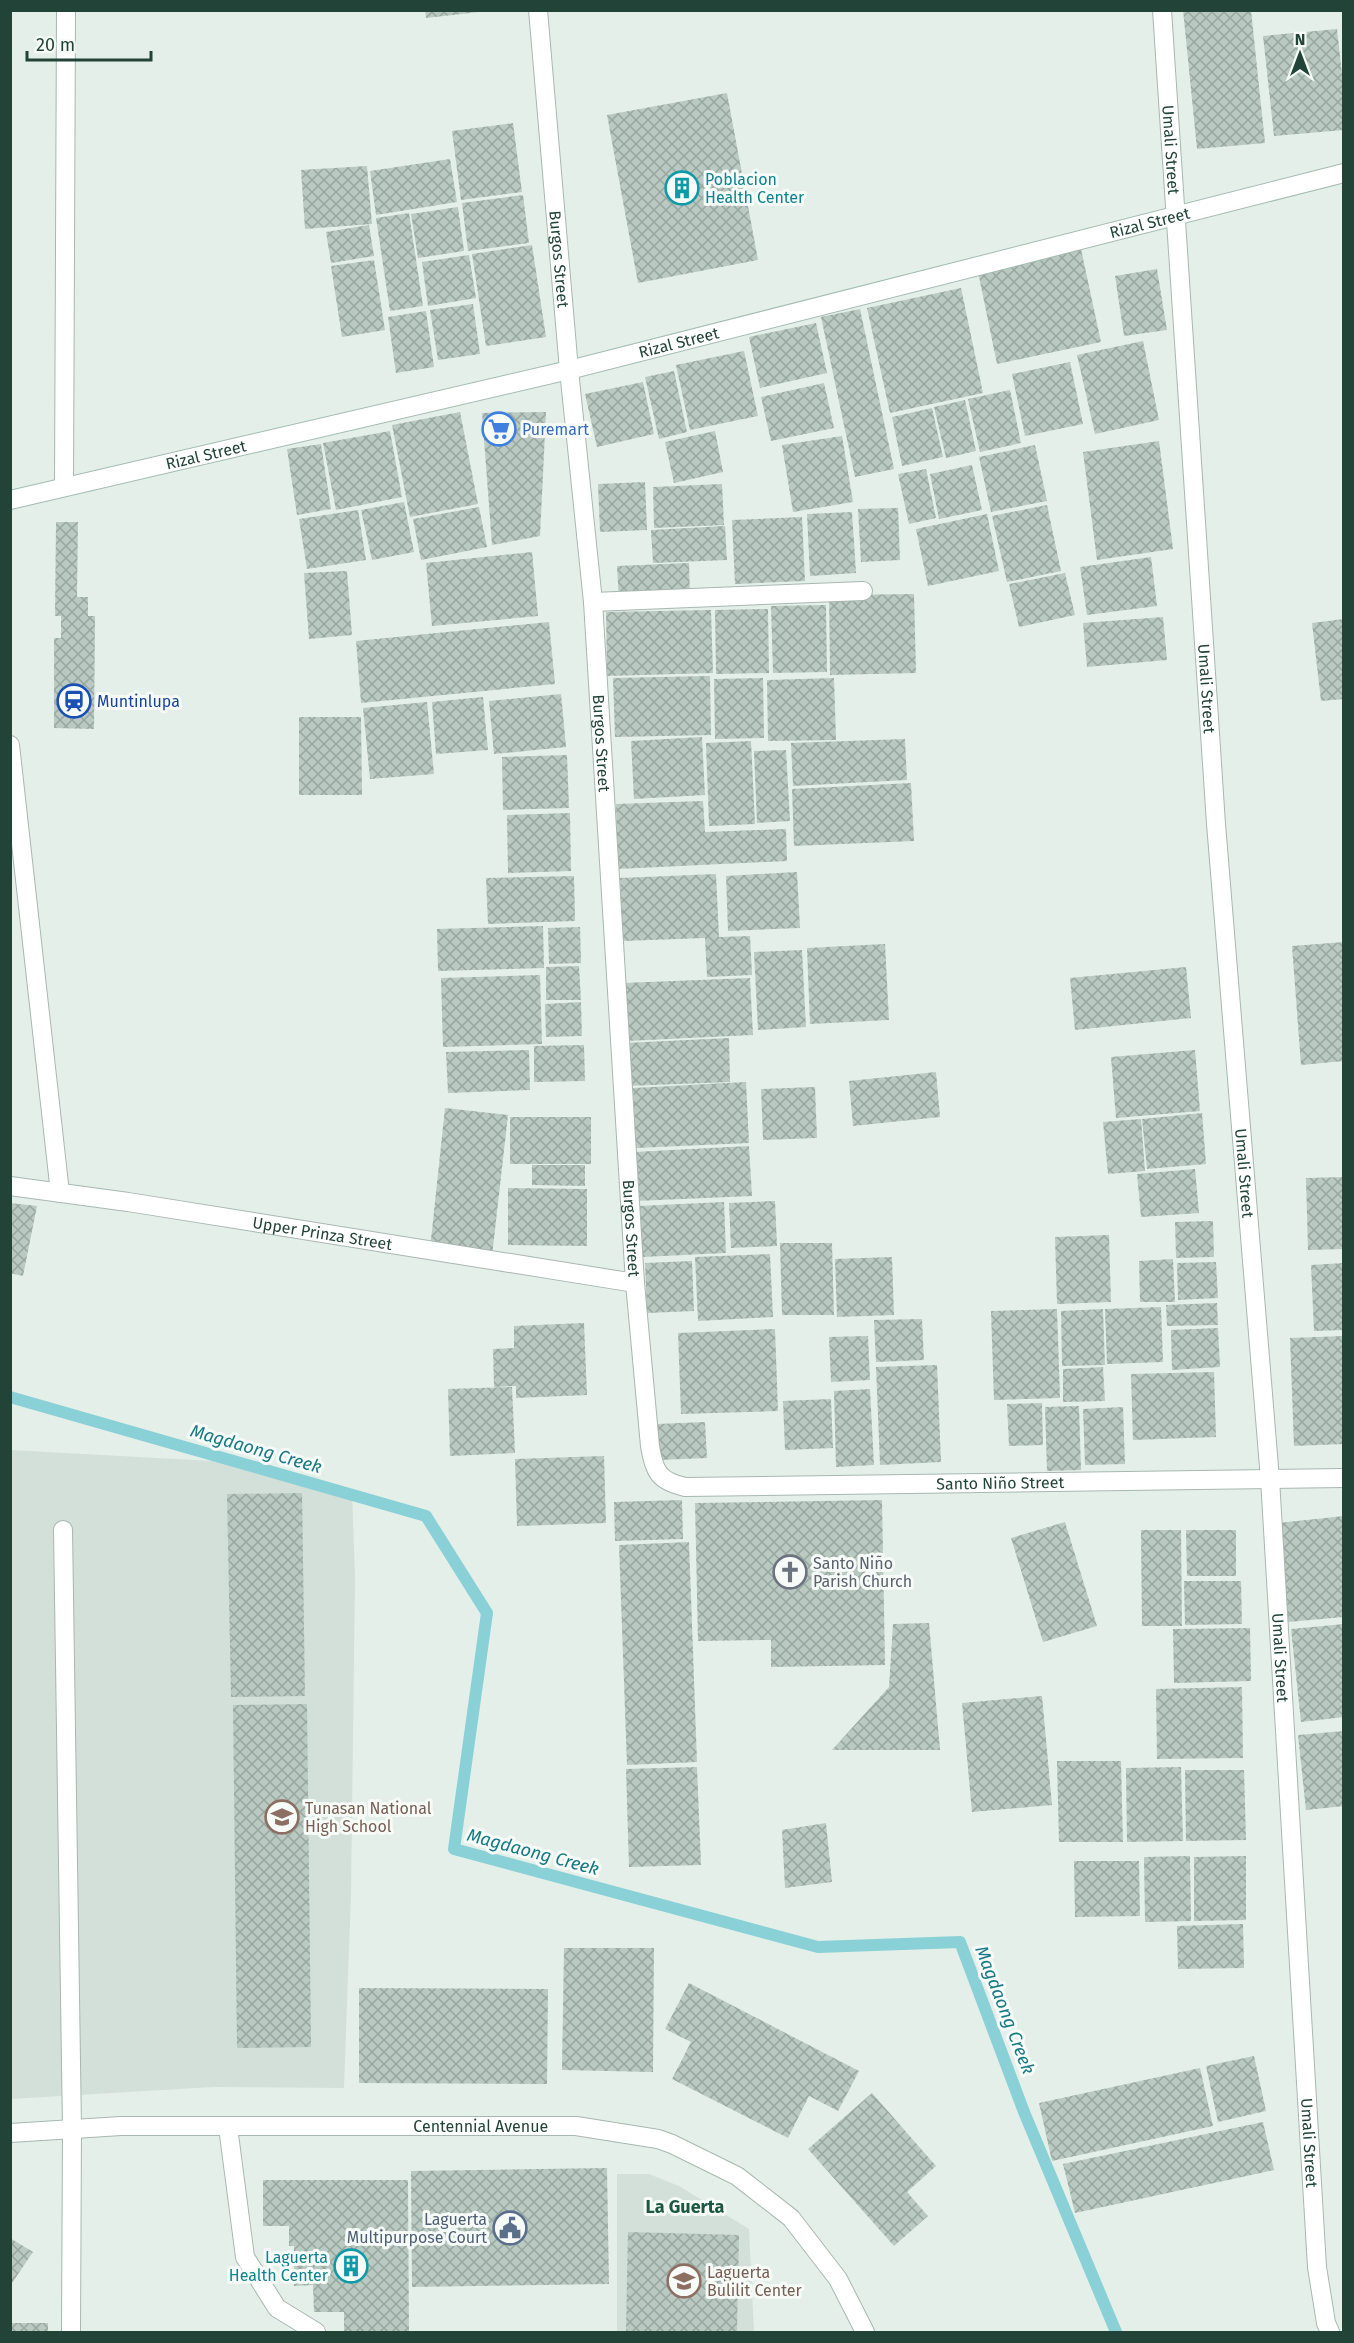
<svg xmlns="http://www.w3.org/2000/svg" width="1354" height="2343" font-family="'Fira Sans',sans-serif">
	<style>
		.built { fill: #d3dfd9 }
		.lines { fill: none; stroke-linecap: round; stroke-linejoin: round }
		.stream { stroke: #8ad1d7; stroke-width: 12 }
		.building { fill: url(#building-cross-hatch) }
		.service-casing { stroke: #a7b8b1; stroke-width: 20 }
		.minor-casing { stroke: #a7b8b1; stroke-width: 20 }
		.tertiary-casing { stroke: #a7b8b1; stroke-width: 20 }
		.secondary-casing { stroke: #a3bcb1; stroke-width: 20 }
		.service { stroke: #fff; stroke-width: 18 }
		.minor { stroke: #fff; stroke-width: 18 }
		.tertiary { stroke: #fff; stroke-width: 18 }
		.secondary { stroke: #fff; stroke-width: 18 }
		.labels { text-anchor: middle; stroke-width: 6; stroke-linejoin: round; paint-order: stroke }
		.street-label { font-size: 16px; fill: #224338; stroke: #f6fbf8 }
		.culture-label { font-size: 16px; fill: #0d838f; stroke: #f6fbf8; text-anchor: start }
		.shop-label { font-size: 16px; fill: #366cbe; stroke: #f6fbf8; text-anchor: start }
		.transit-label { font-size: 16px; fill: #164399; stroke: #f6fbf8; text-anchor: start }
		.worship-label { font-size: 16px; fill: #5b616d; stroke: #f6fbf8; text-anchor: start }
		.education-label { font-size: 16px; fill: #785e54; stroke: #f6fbf8; text-anchor: start }
		.service-label { font-size: 16px; fill: #4e5e75; stroke: #f6fbf8; text-anchor: end }
		.water-label { font-size: 18px; font-style: italic; fill: #187a84; stroke: #f6fbf8 }
		.neighbourhood-label { font-size: 18px; font-weight: bold; fill: #1c5744; stroke: #f6fbf8 }
	</style>
	<defs>
		<pattern id="building-cross-hatch" width="8" height="8" patternUnits="userSpaceOnUse" patternTransform="scale(1.5)"><rect width="8" height="8" fill="#bacac3"/><path d="M0 0l8 8M0 8l8-8" fill="none" stroke="#97a69f"/></pattern>
	</defs>
	<rect width="100%" height="100%" fill="#e5efea"/>
	<path class="built" d="M10,1450L213,1461L352,1490L355,1578L351,1894L344,2088L213,2087L11,2099Z
		M617,2174H649L679,2186L749,2229L754,2332H617Z"/>
	<g class="lines">
		<path class="stream" d="M10,1397L426,1516L487,1613L454,1849L818,1947L960,1942L1024,2112L1116,2332"/>
	</g>
	<path class="building" d="M425,10H479V12L426,18Z
		M1183,10H1251L1265,143L1197,149Z
		M1337,29L1344,93V130L1274,136L1263,36Z
		M727,93L758,260L638,283L607,115Z
		M513,123L522,192L461,200L452,131Z
		M450,159L457,202L376,215L370,171Z
		M367,166L372,224L305,229L301,170Z
		M523,195L529,243L468,251L462,203Z
		M458,207L464,251L418,258L411,214Z
		M409,213L423,306L390,311L376,218Z
		M369,225L374,256L331,263L326,232Z
		M532,245L546,337L486,346L472,254Z
		M1081,249L1101,342L997,364L978,272Z
		M469,255L476,298L428,306L422,262Z
		M374,260L385,330L342,337L331,266Z
		M1157,269L1167,330L1124,336L1115,276Z
		M961,288L983,393L890,413L867,308Z
		M473,304L480,354L438,360L430,310Z
		M860,309L894,469L855,477L821,317Z
		M426,311L434,367L396,373L388,317Z
		M816,323L827,373L760,388L749,337Z
		M1143,341L1159,420L1095,434L1077,355Z
		M744,351L758,416L690,430L676,365Z
		M1070,362L1083,424L1025,436L1012,374Z
		M674,371L687,432L659,439L645,377Z
		M643,382L654,434L597,447L585,394Z
		M824,383L834,428L771,441L761,397Z
		M1010,390L1021,443L980,452L968,399Z
		M965,400L976,451L946,458L934,407Z
		M932,408L943,457L902,466L892,417Z
		M460,412L478,504L410,517L392,425Z
		M546,412L540,536L492,545L482,413Z
		M390,431L402,497L336,510L323,443Z
		M715,431L723,472L674,483L665,442Z
		M842,436L853,502L793,512L782,445Z
		M1159,441L1173,549L1097,560L1083,452Z
		M321,444L331,509L297,515L287,449Z
		M1035,445L1047,501L991,512L979,457Z
		M972,465L982,510L939,519L930,474Z
		M926,469L936,518L909,524L898,474Z
		M645,482L647,530L600,532L598,484Z
		M722,484L724,525L654,528L653,487Z
		M404,502L414,552L372,560L361,510Z
		M1047,505L1061,571L1007,582L992,516Z
		M479,507L487,547L421,560L413,519Z
		M898,508L900,560L861,562L858,509Z
		M358,510L366,560L307,569L299,519Z
		M852,512L856,573L810,576L807,514Z
		M987,514L999,571L928,586L916,529Z
		M802,517L805,581L735,584L732,520Z
		M56,522H78L77,597H88V616H95L94,729L54,728V638H61V616H55Z
		M725,526L727,560L653,563L651,530Z
		M532,552L538,616L432,626L426,563Z
		M1151,557L1157,606L1087,615L1080,567Z
		M689,563L690,597L619,601L617,566Z
		M347,571L352,635L309,639L304,573Z
		M1065,573L1075,615L1019,627L1009,584Z
		M914,594L916,673L830,675L829,595Z
		M826,605L827,672L773,673L771,606Z
		M768,609L769,673L716,674L715,610Z
		M711,610L713,673L607,676L606,612Z
		M1163,617L1167,660L1087,667L1083,623Z
		M1344,619V699L1321,701L1312,623Z
		M549,622L555,684L361,703L356,641Z
		M710,676L711,735L615,737L613,678Z
		M763,678L764,738L715,739L714,679Z
		M834,678L836,740L768,741L767,680Z
		M561,694L566,747L494,754L489,701Z
		M483,697L488,750L436,754L432,702Z
		M427,702L434,774L370,779L363,708Z
		M299,717H361L362,795H299Z
		M702,737L705,795L634,799L631,741Z
		M905,739L907,780L793,786L791,743Z
		M751,741L755,824L709,826L706,743Z
		M786,750L790,821L757,823L754,751Z
		M567,755L569,808L503,810L502,757Z
		M911,783L914,841L794,846L792,789Z
		M703,801L705,832L786,829L787,861L618,869L616,804Z
		M570,813L571,871L508,873L507,815Z
		M797,872L800,928L728,931L726,876Z
		M716,874L719,937L750,936L752,975L707,977L705,938L623,941L620,878Z
		M574,876L575,921L488,924L486,878Z
		M543,926L544,968L438,971L437,929Z
		M580,927L581,963L549,964L548,928Z
		M1344,942V1061L1301,1065L1292,946Z
		M885,944L889,1020L810,1024L807,948Z
		M802,950L806,1027L758,1030L754,952Z
		M579,966L581,1000H546V967Z
		M1186,967L1191,1018L1075,1030L1070,978Z
		M540,975L542,1044L443,1047L441,978Z
		M750,978L753,1035L626,1041L623,983Z
		M581,1002L582,1036L546,1037L545,1004Z
		M729,1038L730,1082L627,1086L625,1043Z
		M584,1045L585,1081L534,1082V1046Z
		M529,1050L530,1090L448,1093L446,1052Z
		M1195,1050L1200,1111L1116,1118L1111,1057Z
		M936,1072L940,1117L853,1126L849,1081Z
		M746,1082L749,1143L636,1148L633,1088Z
		M815,1087L817,1138L763,1140L761,1089Z
		M445,1108L508,1115L492,1256L430,1249Z
		M1202,1113L1206,1164L1147,1169L1142,1119Z
		M510,1117H591V1164H510Z
		M1141,1119L1145,1171L1108,1174L1103,1122Z
		M749,1146L752,1196L636,1201L634,1152Z
		M532,1165H585V1186L532,1185Z
		M1195,1169L1199,1213L1141,1217L1137,1174Z
		M1344,1177V1249L1308,1250L1306,1178Z
		M508,1188L587,1189V1246L508,1245Z
		M775,1201L777,1246L731,1248L729,1203Z
		M724,1202L726,1253L642,1257L639,1206Z
		M10,1203L37,1206L23,1276L10,1273Z
		M1213,1221L1214,1257L1176,1258L1175,1222Z
		M1109,1235L1111,1302L1057,1304L1055,1237Z
		M780,1243H832L834,1315H782Z
		M770,1254L773,1317L698,1321L695,1257Z
		M892,1257L894,1315L837,1317L835,1259Z
		M1173,1259L1175,1302H1140L1139,1261Z
		M692,1261L694,1311L647,1313L645,1263Z
		M1216,1262L1218,1298L1178,1300L1177,1263Z
		M1344,1263V1330L1314,1331L1311,1265Z
		M1217,1303L1218,1325L1167,1326L1166,1305Z
		M1161,1307L1163,1362L1107,1364L1105,1309Z
		M1057,1309L1060,1398L994,1400L991,1311Z
		M1103,1309L1105,1365L1062,1366L1061,1311Z
		M922,1319L924,1360L876,1362L874,1320Z
		M584,1323L587,1395L516,1398V1386L494,1387L493,1349L514,1348V1326Z
		M1218,1328L1220,1367L1172,1370L1171,1330Z
		M775,1329L778,1411L681,1414L678,1333Z
		M868,1336L870,1380L831,1382L829,1337Z
		M1344,1336V1444L1294,1446L1290,1338Z
		M937,1365L941,1462L880,1465L876,1367Z
		M1103,1367L1105,1401L1063,1402V1369Z
		M1214,1372L1216,1437L1133,1440L1131,1374Z
		M512,1387L515,1453L450,1456L448,1389Z
		M870,1389L874,1465L836,1467L834,1391Z
		M831,1399L833,1448L785,1450L783,1401Z
		M1042,1403L1043,1445L1009,1446L1007,1404Z
		M1079,1406L1081,1470L1047,1471L1045,1407Z
		M1123,1407L1125,1464L1085,1465L1083,1409Z
		M705,1422L707,1458L658,1460L657,1424Z
		M604,1456L606,1523L517,1526L515,1459Z
		M302,1493L305,1696L231,1697L227,1494Z
		M682,1500L683,1539L615,1541L614,1502Z
		M882,1500L885,1665L771,1667V1640L698,1641L695,1503Z
		M1344,1516V1617L1288,1622L1278,1523Z
		M1065,1522L1097,1626L1043,1642L1011,1538Z
		M1141,1530H1181L1182,1626H1142Z
		M1186,1530H1236V1576H1187Z
		M689,1542L697,1762L627,1765L619,1545Z
		M1184,1581H1241L1242,1624L1185,1625Z
		M929,1623L940,1750H832L889,1687L893,1624Z
		M1344,1624V1717L1301,1722L1291,1629Z
		M1250,1628L1251,1681L1174,1683L1173,1629Z
		M1242,1687L1243,1758L1157,1759L1156,1689Z
		M1042,1696L1052,1805L972,1812L962,1703Z
		M307,1704L311,2047L237,2048L233,1705Z
		M1344,1731V1806L1306,1810L1298,1735Z
		M1057,1761H1121L1123,1842H1059Z
		M697,1767L701,1865L629,1867L626,1769Z
		M1181,1767L1183,1841L1127,1842L1126,1768Z
		M1185,1770H1244L1246,1840L1186,1841Z
		M826,1823L832,1882L785,1888L782,1830Z
		M1190,1856L1191,1921L1145,1922L1144,1857Z
		M1246,1856V1920L1194,1921V1857Z
		M1074,1861H1139L1140,1916L1075,1917Z
		M1243,1924L1244,1968L1178,1969L1177,1926Z
		M564,1948H654L653,2072L562,2070Z
		M689,1983L859,2071L838,2111L809,2096L788,2138L672,2079L691,2042L665,2029Z
		M359,1988L548,1989L547,2084L359,2083Z
		M1254,2056L1266,2111L1218,2122L1206,2066Z
		M1200,2068L1213,2126L1052,2161L1039,2103Z
		M872,2093L936,2166L907,2192L928,2216L894,2246L808,2149Z
		M1263,2122L1274,2170L1075,2213L1063,2164Z
		M607,2168L609,2284L412,2287L411,2171Z
		M263,2180H408L409,2332H344V2312H314L313,2285L294,2286V2246H289V2226H263Z
		M628,2232L739,2235L737,2332H626Z
		M10,2238L33,2252L10,2286Z
		M10,2323H48V2332H10Z"/>
	<g class="lines">
		<defs>
			<path id="service" d="M64,487L66,10
				M10,745L60,1193
				M63,1530L72,2129"/>
			<g id="minor">
				<path id="s1" d="M538,10L569,370L593,602L635,1283L650,1446C654,1472 659,1481 685,1487L1344,1478"/>
				<path id="s2" d="M1162,10L1216,824L1270,1479L1317,2267L1326,2323L1330,2332"/>
				<path d="M593,602L863,591"/>
				<path id="s3" d="M10,1186L128,1202L635,1283"/>
				<path d="M228,2127L245,2257L277,2308L316,2332"/>
				<path d="M71,2332L72,2129"/>
			</g>
			<g id="tertiary">
				<path id="s4" d="M10,2133L121,2126H576L658,2139L672,2144L737,2176L791,2218L838,2279L865,2332"/>
			</g>
			<g id="secondary">
				<path id="s5" d="M10,500L569,370L1344,173"/>
			</g>
		</defs>
		<use href="#service" class="service-casing"/>
		<use href="#minor" class="minor-casing"/>
		<use href="#tertiary" class="tertiary-casing"/>
		<use href="#secondary" class="secondary-casing"/>
		<use href="#service" class="service"/>
		<use href="#minor" class="minor"/>
		<use href="#tertiary" class="tertiary"/>
		<use href="#secondary" class="secondary"/>
	</g>
	<defs>
		<symbol id="building-ring" viewBox="-11 -11 22 22"><circle r="9.5" fill="#f6fbf8" stroke="#0f9aa8" stroke-width="1.5"/><path d="M-4-6H4V6H1V3H-1V6H-4ZM-2.5-4.3h1.7v1.8h-1.7ZM.8-4.3h1.7v1.8H.8ZM-2.5-1h1.7V.8h-1.7ZM.8-1h1.7V.8H.8Z" fill="#0f9aa8"/></symbol>
		<symbol id="supermarket-ring" viewBox="-11 -11 22 22"><circle r="9.5" fill="#f6fbf8" stroke="#3f7fe0" stroke-width="1.5"/><path d="M-6-5.5h2.5l.6 2H6L4.5 2H-2.5L-4.4-4H-6ZM-1.5 3.2a1.3 1.3 0 1 0 .1 0ZM3 3.2a1.3 1.3 0 1 0 .1 0Z" fill="#3f7fe0"/></symbol>
		<symbol id="station-ring" viewBox="-11 -11 22 22"><circle r="9.5" fill="#f6fbf8" stroke="#1a4fb4" stroke-width="1.5"/><path d="M-3-6H3Q5-6 5-4V2Q5 4 3 4L4.5 6H3L1.5 4h-3L-3 6H-4.5L-3 4Q-5 4-5 2V-4Q-5-6-3-6ZM-3.5-4v3h7v-3ZM-3.5 1v1.5H-2V1ZM2 1v1.5H3.5V1Z" fill="#1a4fb4"/></symbol>
		<symbol id="church-ring" viewBox="-11 -11 22 22"><circle r="9.5" fill="#f6fbf8" stroke="#6b7280" stroke-width="1.5"/><path d="M-1.2-6h2.4v3.5h3.3v2.4h-3.3V6h-2.4V-.1h-3.3v-2.4h3.3Z" fill="#6b7280"/></symbol>
		<symbol id="school-ring" viewBox="-11 -11 22 22"><circle r="9.5" fill="#f6fbf8" stroke="#8d6e63" stroke-width="1.5"/><path d="M0-5L7-2L0 1L-7-2ZM-4 1L0 2.5L4 1V4Q0 6-4 4Z" fill="#8d6e63"/></symbol>
		<symbol id="civic-ring" viewBox="-11 -11 22 22"><circle r="9.5" fill="#f6fbf8" stroke="#5c6f8a" stroke-width="1.5"/><path d="M-.6-6.5H3V-4.5H.6V-3L4-1V1h2V6H-6V1h2V-1L-.6-3ZM-1.2 2.5V6h2.4V2.5Z" fill="#5c6f8a"/></symbol>
	</defs>
	<g fill-rule="evenodd">
		<use href="#building-ring" x="663" y="169" width="38" height="38"/>
		<use href="#supermarket-ring" x="480" y="410" width="38" height="38"/>
		<use href="#station-ring" x="55" y="682" width="38" height="38"/>
		<use href="#church-ring" x="771" y="1553" width="38" height="38"/>
		<use href="#school-ring" x="263" y="1798" width="38" height="38"/>
		<use href="#civic-ring" x="491" y="2209" width="38" height="38"/>
		<use href="#building-ring" x="332" y="2247" width="38" height="38"/>
		<use href="#school-ring" x="665" y="2262" width="38" height="38"/>
	</g>
	<g class="labels">
		<g class="street-label">
			<text dy="6" stroke="none"><textPath href="#s2" startOffset="140">Umali Street</textPath></text>
			<text dy="6" stroke="none"><textPath href="#s5" startOffset="1173">Rizal Street</textPath></text>
			<text dy="6" stroke="none"><textPath href="#s1" startOffset="250">Burgos Street</textPath></text>
			<text dy="6" stroke="none"><textPath href="#s5" startOffset="687">Rizal Street</textPath></text>
			<text dy="6" stroke="none"><textPath href="#s5" startOffset="201">Rizal Street</textPath></text>
			<text dy="6" stroke="none"><textPath href="#s2" startOffset="680">Umali Street</textPath></text>
			<text dy="6" stroke="none"><textPath href="#s1" startOffset="736">Burgos Street</textPath></text>
			<text dy="6" stroke="none"><textPath href="#s2" startOffset="1166">Umali Street</textPath></text>
			<text dy="6" stroke="none"><textPath href="#s1" startOffset="1222">Burgos Street</textPath></text>
			<text dy="6" stroke="none"><textPath href="#s3" startOffset="316">Upper Prinza Street</textPath></text>
			<text dy="6" stroke="none"><textPath href="#s1" startOffset="1815">Santo Niño Street</textPath></text>
			<text dy="6" stroke="none"><textPath href="#s2" startOffset="1652">Umali Street</textPath></text>
			<text dy="6" stroke="none"><textPath href="#s4" startOffset="471">Centennial Avenue</textPath></text>
			<text dy="6" stroke="none"><textPath href="#s2" startOffset="2138">Umali Street</textPath></text>
		</g>
		<g class="culture-label">
			<text x="705" y="185">Poblacion<tspan x="705" dy="18">Health Center</tspan></text>
			<text x="328" y="2263" text-anchor="end">Laguerta<tspan x="328" dy="18">Health Center</tspan></text>
		</g>
		<g class="shop-label">
			<text x="522" y="435">Puremart</text>
		</g>
		<g class="transit-label">
			<text x="97" y="707">Muntinlupa</text>
		</g>
		<g class="worship-label">
			<text x="813" y="1569">Santo Niño<tspan x="813" dy="18">Parish Church</tspan></text>
		</g>
		<g class="education-label">
			<text x="305" y="1814">Tunasan National<tspan x="305" dy="18">High School</tspan></text>
			<text x="707" y="2278">Laguerta<tspan x="707" dy="18">Bulilit Center</tspan></text>
		</g>
		<g class="service-label">
			<text x="487" y="2225">Laguerta<tspan x="487" dy="18">Multipurpose Court</tspan></text>
		</g>
		<g class="water-label">
			<text transform="translate(256 1449) rotate(16)" y="6">Magdaong Creek</text>
			<text transform="translate(533 1852) rotate(15)" y="6">Magdaong Creek</text>
			<text transform="translate(1005 2010) rotate(69)" y="6">Magdaong Creek</text>
		</g>
		<g class="neighbourhood-label">
			<text x="685" y="2213">La Guerta</text>
		</g>
	</g>
	<rect width="1354" height="2343" fill="none" stroke="#224338" stroke-width="24"/>
	<g transform="translate(1300 54)" stroke="#f6fbf8" stroke-width="4.5" paint-order="stroke">
	<path d="M0-4.5L10 22L0 15L-10 22Z" fill="#224338"/>
	<text y="-9" font-size="16" font-weight="bold" text-anchor="middle" fill="#224338">N</text>
	</g>
	<path d="M27 51v9h124v-9" fill="none" stroke="#224338" stroke-width="3"/>
	<text x="36" y="51" font-size="18" fill="#224338" stroke="#f6fbf8" stroke-width="4.5" paint-order="stroke">20 m</text>
</svg>
